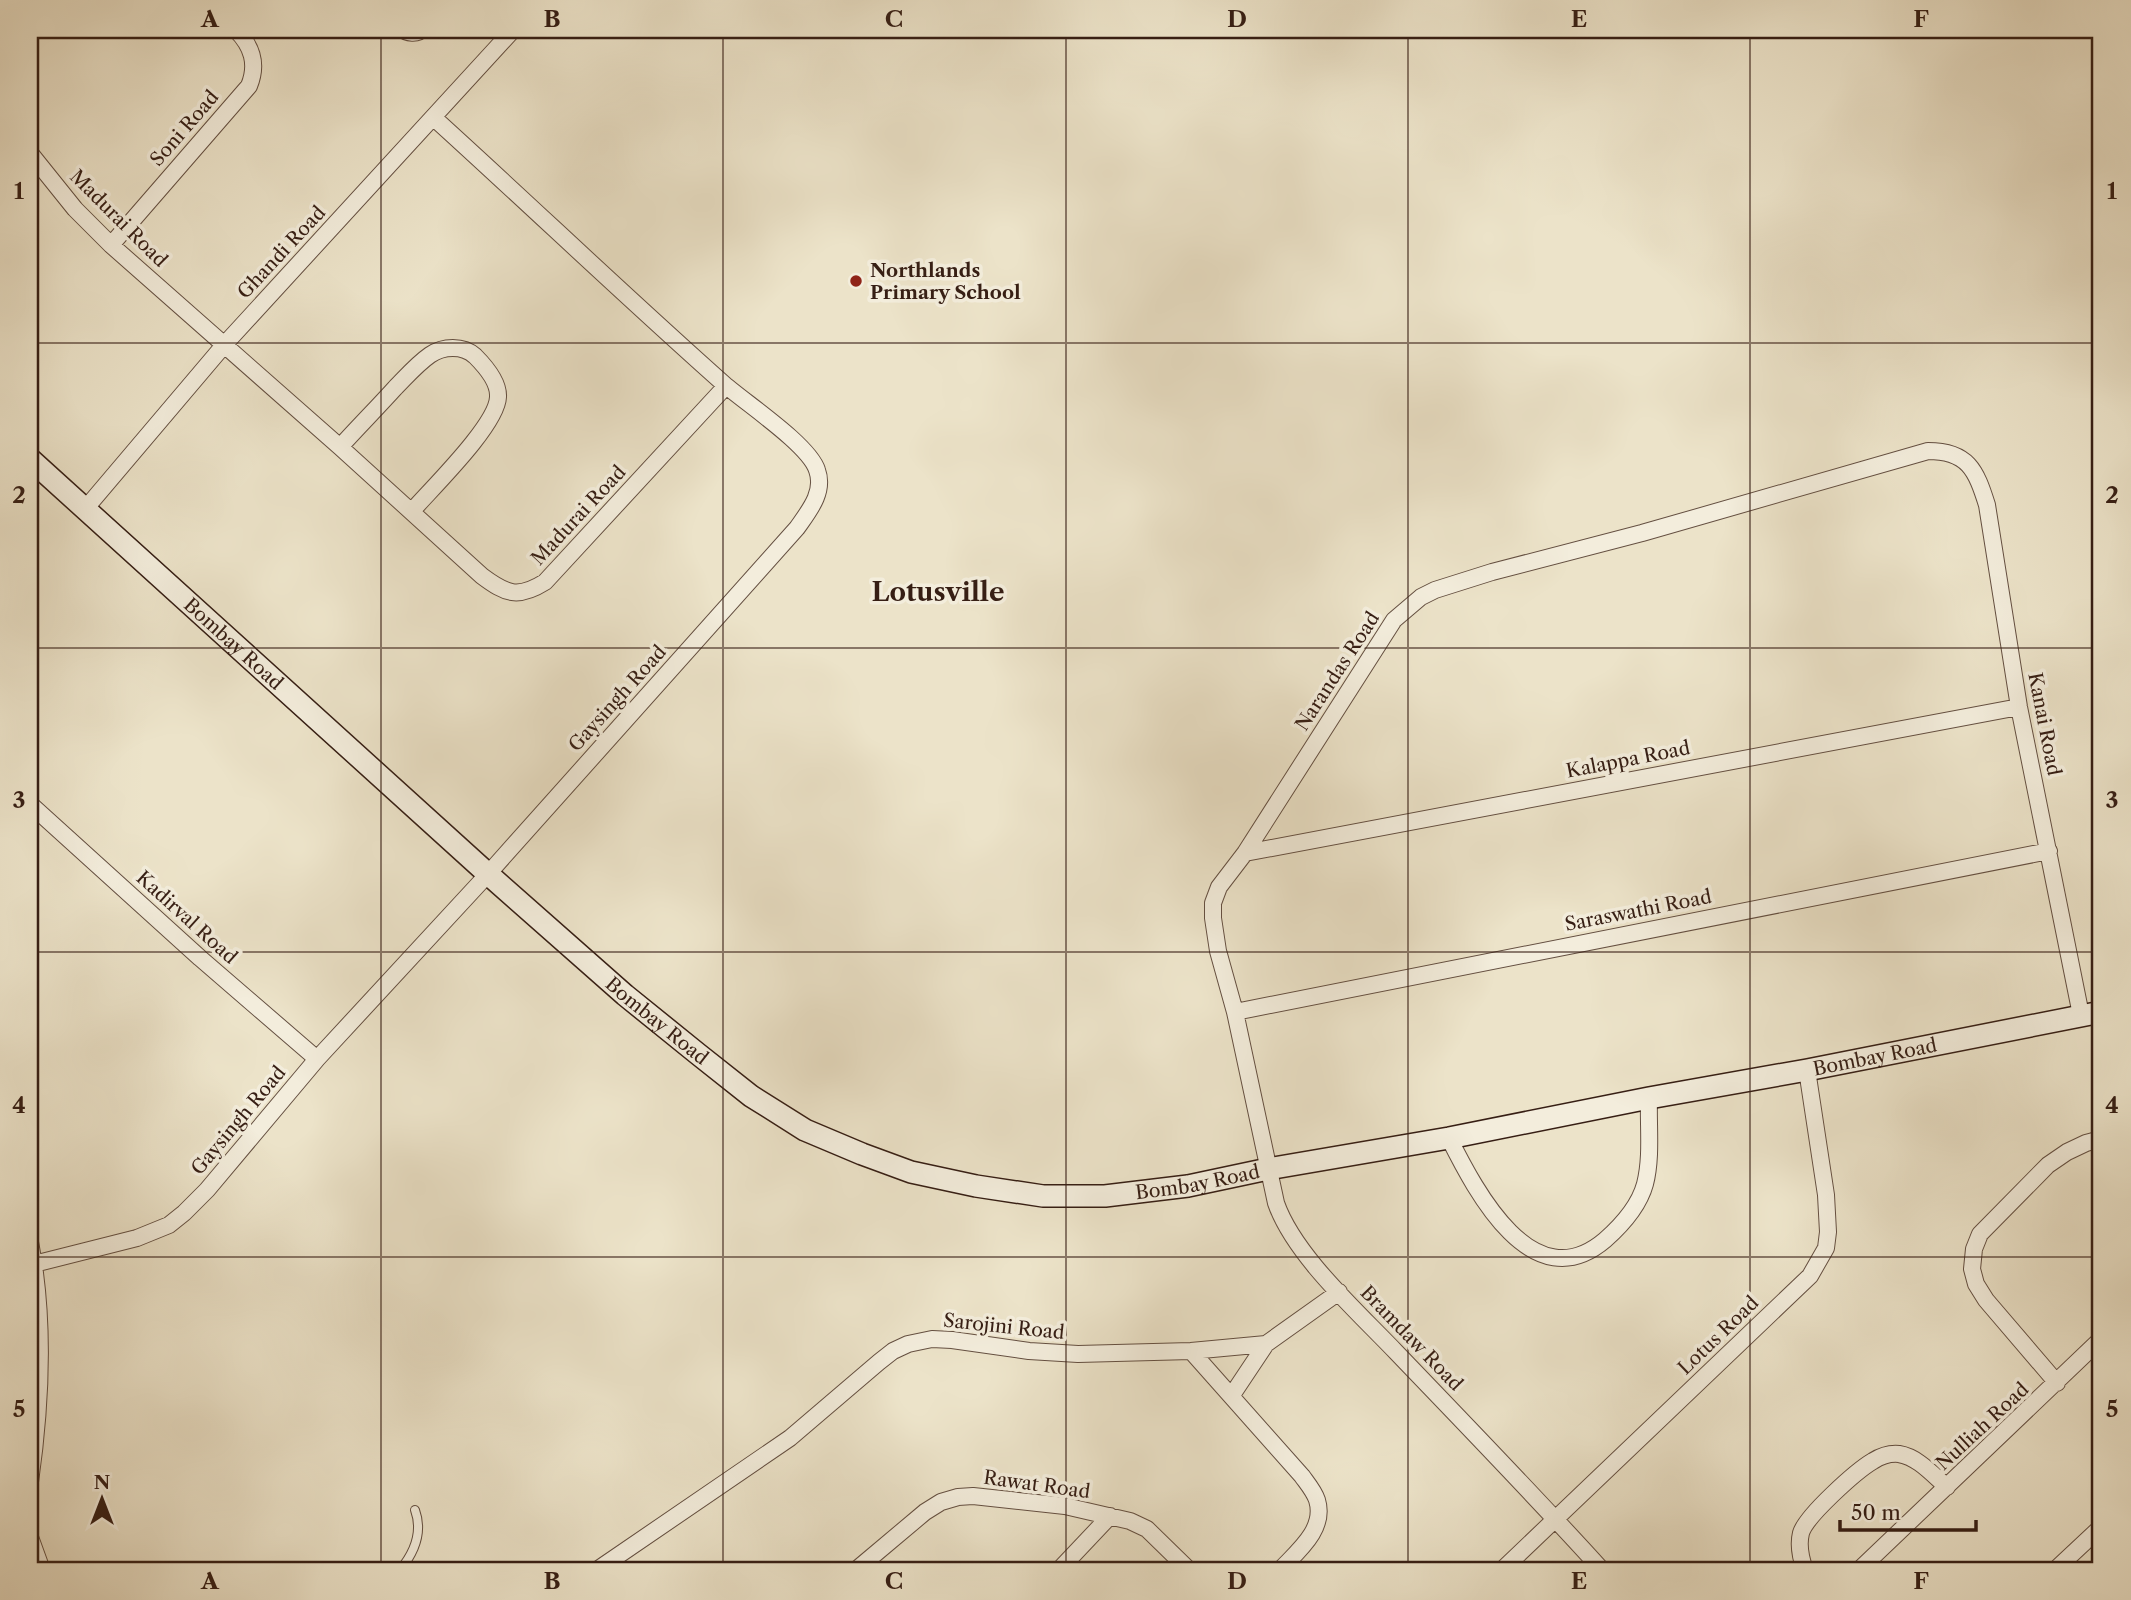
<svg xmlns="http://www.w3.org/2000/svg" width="2131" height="1600" font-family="'Libre Caslon Text',serif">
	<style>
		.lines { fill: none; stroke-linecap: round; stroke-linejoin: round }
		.lane-casing { stroke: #644f41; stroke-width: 10 }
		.street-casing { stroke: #644f41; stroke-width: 18 }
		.secondary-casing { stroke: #361e14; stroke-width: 24 }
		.lane { stroke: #f3eddc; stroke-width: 8 }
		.street { stroke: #f3eddc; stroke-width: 16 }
		.secondary { stroke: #f3eddc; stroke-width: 21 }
		.grid { fill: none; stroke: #361e14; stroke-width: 2; stroke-opacity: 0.55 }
		.poi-dot { fill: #8f2418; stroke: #f3eddc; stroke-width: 2.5 }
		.labels { text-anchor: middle; stroke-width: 7; stroke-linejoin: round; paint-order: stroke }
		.street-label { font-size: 19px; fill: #361e14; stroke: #f3eddc }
		.poi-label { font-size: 19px; font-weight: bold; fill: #361e14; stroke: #f3eddc; text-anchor: start }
		.district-label { font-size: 26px; font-weight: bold; fill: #361e14; stroke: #f3eddc }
		.neatline { fill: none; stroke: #361e14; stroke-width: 2.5 }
		.grid-label { font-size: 23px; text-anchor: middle; font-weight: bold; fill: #361e14 }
	</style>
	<rect width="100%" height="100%" fill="#ece3c9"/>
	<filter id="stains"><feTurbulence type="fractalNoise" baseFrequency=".00286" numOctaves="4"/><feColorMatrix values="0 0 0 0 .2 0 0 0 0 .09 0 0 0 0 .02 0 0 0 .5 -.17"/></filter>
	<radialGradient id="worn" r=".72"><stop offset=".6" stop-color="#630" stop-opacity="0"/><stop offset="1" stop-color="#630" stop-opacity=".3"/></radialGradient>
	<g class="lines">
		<defs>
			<path id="lane" d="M396,30C406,38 418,40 428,30
				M400,1570C414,1553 423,1532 415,1510"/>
			<path id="street" d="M30,153L75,209L111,245L340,447L482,576C506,594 518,599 545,582L726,386
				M111,245L249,86C258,64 252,46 236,30
				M340,447C358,427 377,408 395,388C406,377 417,364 430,355C443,346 463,345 475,356C485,366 499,382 498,397C497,425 432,488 412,511
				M86,508L225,344L513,30
				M30,804L200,958L317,1059
				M1245,853L2019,707
				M1235,1012L2049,851
				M1449,1138C1476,1192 1533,1301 1605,1240C1622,1225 1639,1206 1645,1184C1652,1157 1648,1126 1649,1098
				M30,1242C45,1319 41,1405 30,1482
				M34,1264L137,1238L169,1225L184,1213L207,1190L317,1059L488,874L797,528C809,511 825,492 817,470C809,445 747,404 724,384C626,297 531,206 434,118
				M1191,1351L1302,1476C1307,1483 1314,1491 1317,1500C1326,1529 1298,1551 1280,1570
				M2057,1383L1986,1300L1976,1284L1972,1269L1974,1249L1980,1234L2048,1165L2067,1152L2086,1143L2101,1139
				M1232,1395L1266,1344
				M30,1537L42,1570
				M597,1570L790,1438L879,1362L893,1351L908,1344L932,1339L952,1340L1029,1351L1078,1354L1191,1351L1266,1344L1339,1292
				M856,1570L925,1512L941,1502L958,1497L973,1496L1065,1506L1130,1521L1147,1529L1189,1570
				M1059,1570L1110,1516
				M1502,1570L1810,1276L1826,1248L1828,1232L1826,1195L1807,1070
				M1602,1570C1535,1496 1465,1424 1396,1352C1357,1311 1294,1255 1276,1203L1235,1012L1218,951L1213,918V903L1219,887L1245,853L1394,620L1421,597L1435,590L1492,572L1642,533L1928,451C1968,451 1976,470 1987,505L2019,707L2081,1015
				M1805,1570C1801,1559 1798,1545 1801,1533C1806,1516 1856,1471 1873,1461C1881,1456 1889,1453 1899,1454C1918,1457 1933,1475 1947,1487
				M1859,1570L2101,1339
				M2055,1570L2101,1527"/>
			<g id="secondary">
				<path id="s1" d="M30,459L488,874L625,995L698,1054L751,1096L805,1130L862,1154L911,1172L976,1186L1043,1196H1105L1188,1186L1268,1169L1449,1138L1649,1098L1807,1070L2101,1012"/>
			</g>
		</defs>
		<use href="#lane" class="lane-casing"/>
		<use href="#street" class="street-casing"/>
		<use href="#secondary" class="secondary-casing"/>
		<use href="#lane" class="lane"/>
		<use href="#street" class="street"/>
		<use href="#secondary" class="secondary"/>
	</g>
	<path class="grid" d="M381,30V1570M723,30V1570M1066,30V1570M1408,30V1570M1750,30V1570M30,343H2101M30,648H2101M30,952H2101M30,1257H2101"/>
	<circle class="poi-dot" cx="856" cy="281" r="7"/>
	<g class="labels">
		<g class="street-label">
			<text transform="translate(184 128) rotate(-49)" y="7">Soni Road</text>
			<text transform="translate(119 218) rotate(45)" y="7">Madurai Road</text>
			<text transform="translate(281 252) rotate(-47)" y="7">Ghandi Road</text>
			<text transform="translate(578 515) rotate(-47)" y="7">Madurai Road</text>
			<text dy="7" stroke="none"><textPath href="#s1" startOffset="275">Bombay Road</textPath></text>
			<text transform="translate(1337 671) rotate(-57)" y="7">Narandas Road</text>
			<text transform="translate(617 698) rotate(-48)" y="7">Gaysingh Road</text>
			<text transform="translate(2045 724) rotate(79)" y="7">Kanai Road</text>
			<text transform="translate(1628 759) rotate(-11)" y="7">Kalappa Road</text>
			<text transform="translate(1638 910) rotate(-11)" y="7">Saraswathi Road</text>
			<text transform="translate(187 917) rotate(42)" y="7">Kadirval Road</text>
			<text dy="7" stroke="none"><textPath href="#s1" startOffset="842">Bombay Road</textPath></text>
			<text dy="7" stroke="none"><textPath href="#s1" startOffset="2119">Bombay Road</textPath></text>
			<text transform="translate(238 1120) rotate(-50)" y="7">Gaysingh Road</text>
			<text dy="7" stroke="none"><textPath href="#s1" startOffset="1430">Bombay Road</textPath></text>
			<text transform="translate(1004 1326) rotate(6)" y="7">Sarojini Road</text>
			<text transform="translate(1718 1335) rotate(-44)" y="7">Lotus Road</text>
			<text transform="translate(1412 1338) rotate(46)" y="7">Bramdaw Road</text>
			<text transform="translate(1982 1426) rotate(-43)" y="7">Nulliah Road</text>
			<text transform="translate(1037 1484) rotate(8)" y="7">Rawat Road</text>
		</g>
		<g class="poi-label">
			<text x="870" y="277">Northlands<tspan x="870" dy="22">Primary School</tspan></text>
		</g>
		<g class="district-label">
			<text x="938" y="601">Lotusville</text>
		</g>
	</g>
	<rect width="2131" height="1600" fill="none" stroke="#ece3c9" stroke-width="77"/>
	<g transform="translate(102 1499)" stroke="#f3eddc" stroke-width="5" paint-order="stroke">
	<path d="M0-5L12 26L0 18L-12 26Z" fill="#361e14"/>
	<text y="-10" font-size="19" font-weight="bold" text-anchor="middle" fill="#361e14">N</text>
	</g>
	<path d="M1840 1520v10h136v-10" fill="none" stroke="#361e14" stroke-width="3.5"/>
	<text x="1851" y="1520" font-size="21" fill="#361e14" stroke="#f3eddc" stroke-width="5" paint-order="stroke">50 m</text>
	<rect x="38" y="38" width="2054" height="1524" class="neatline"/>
	<g class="grid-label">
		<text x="210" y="27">A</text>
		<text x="552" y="27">B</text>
		<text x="894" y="27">C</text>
		<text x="1237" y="27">D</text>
		<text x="1579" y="27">E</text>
		<text x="1921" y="27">F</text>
		<text x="19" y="199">1</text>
		<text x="2112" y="199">1</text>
		<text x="19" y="503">2</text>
		<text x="2112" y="503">2</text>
		<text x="19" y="808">3</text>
		<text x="2112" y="808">3</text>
		<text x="19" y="1113">4</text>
		<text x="2112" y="1113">4</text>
		<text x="19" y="1417">5</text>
		<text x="2112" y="1417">5</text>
		<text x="210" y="1589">A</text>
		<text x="552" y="1589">B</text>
		<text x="894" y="1589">C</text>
		<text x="1237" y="1589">D</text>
		<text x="1579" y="1589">E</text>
		<text x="1921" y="1589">F</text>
	</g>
	<rect width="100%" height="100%" filter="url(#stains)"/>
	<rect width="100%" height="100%" fill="url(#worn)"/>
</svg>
